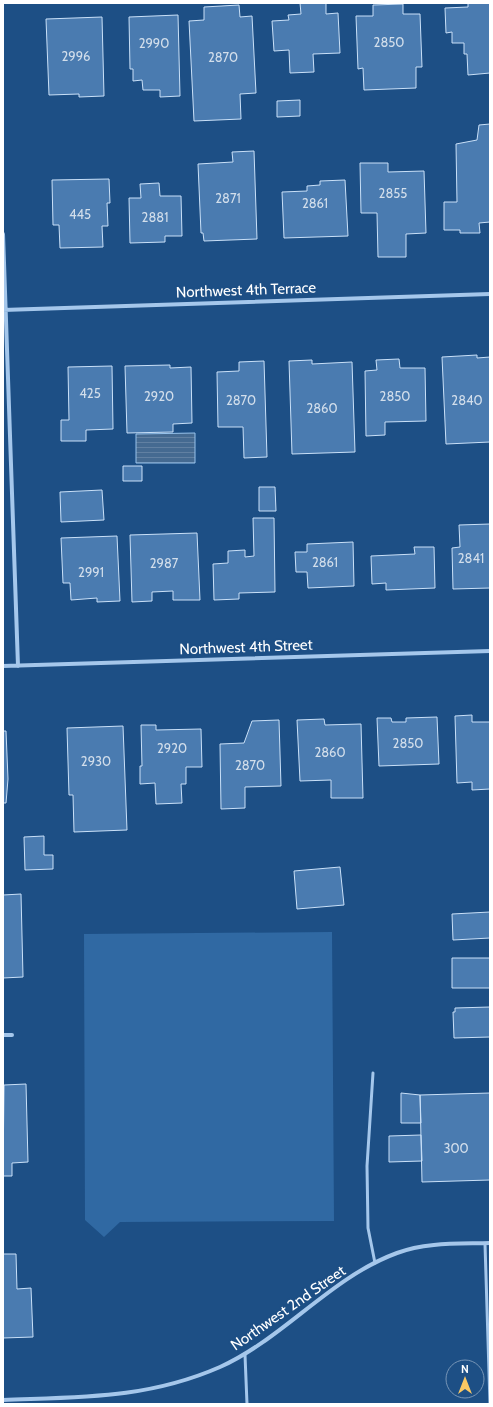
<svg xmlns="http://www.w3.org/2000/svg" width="493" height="1407" font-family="Cabin,sans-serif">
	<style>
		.pitch { fill: #3069a3 }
		.water { fill: url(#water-rules); stroke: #98c3ec }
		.building { fill: #4a7bb0; stroke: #c9e0f8 }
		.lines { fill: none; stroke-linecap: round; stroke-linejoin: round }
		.lane { stroke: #a5c7eb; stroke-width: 3 }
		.street { stroke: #a5c7eb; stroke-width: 4 }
		.labels { text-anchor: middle; stroke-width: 4; stroke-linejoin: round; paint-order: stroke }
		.number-label { font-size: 13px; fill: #d2deeb }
		.street-label { font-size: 15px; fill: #fff; stroke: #1d4f85 }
	</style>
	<defs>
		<pattern id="water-rules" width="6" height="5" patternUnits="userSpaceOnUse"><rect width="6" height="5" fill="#456a91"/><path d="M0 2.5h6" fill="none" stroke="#6180a2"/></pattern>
	</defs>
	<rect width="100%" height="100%" fill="#1d4f85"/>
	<path class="pitch" d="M332,932L334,1221L120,1222L104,1237L85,1220L84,934Z"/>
	<path class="water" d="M195,433V463H136V434Z"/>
	<path class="building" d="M300,3H326V14L338,13L340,53L313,54L314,72L290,73L289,50L274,51L272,21L289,20L288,15L301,14Z
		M468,3H490V73L468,75L467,54H464V43H452V32L446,33L445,8L468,7Z
		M403,4V14H420L422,67H416V88L364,90L363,68L358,69L356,16H373V5Z
		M239,5L240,17L252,16L256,93L240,94L241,119L194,121L189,21L204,20V7Z
		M178,15L180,96L160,97V90H143L142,80L133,81V69H130L129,17Z
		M102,17L104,96L79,97V94L49,95L46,19Z
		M300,100V116L277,117V101Z
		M490,124V222L479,223L480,233H460V230H444V202H457L456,144L477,140L479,125Z
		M254,151L257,239L204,241L203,233H201L198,164L233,162L232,152Z
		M360,163H388V172L424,171L426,233L406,234V257H378L377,213H361Z
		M109,179L110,203H107L108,226H102L103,247L60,248L59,225H53L52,180Z
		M345,180L348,236L284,238L282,192L307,191V186L320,185V181Z
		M159,183L160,196H181L182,236H165V242L130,243L129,198H141L140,184Z
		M477,355V358L490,357V442L446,444L442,357Z
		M399,359L400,368H425L426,421L385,422V435L366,436L365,371L377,370L376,360Z
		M312,360V364L352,362L355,452L292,454L289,361Z
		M264,361L267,457L244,458L243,427H218L217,372L239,371V362Z
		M170,365V368L191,367L192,423L173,424V432L127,433L125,366Z
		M112,366L113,429L86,430V441H61V420H69L68,367Z
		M123,466H142V481H123Z
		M259,487H275L276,511H259Z
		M102,490L104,520L61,522L60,492Z
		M253,518H274L275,592L239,593V599L214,600L213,564L228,563V551L245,550V557L254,556Z
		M490,524V588L453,589L452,548L460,547L459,525Z
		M197,533L200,600H173V591L152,592V601L132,602L130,535Z
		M117,536L120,601L97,602V598L71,600L70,583H63L61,538Z
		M353,542L354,586L308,588L307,572H296L295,552H307V544Z
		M414,547H434L435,588L386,590V583L372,584L371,556L415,554Z
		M472,715V722H490V789L472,790V782L457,783L455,716Z
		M437,717L439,764L379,766L377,718H391L392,722H406V718Z
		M324,719L325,725L361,724L363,798H331V780L300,781L297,720Z
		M279,720L281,786L245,787V808L221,809L220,744L244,743L252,721Z
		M141,725H156V730L201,729L202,767H186V784H181L182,803L156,804L155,783L140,784V766H142Z
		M123,726L127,830L74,832L73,795H69L67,728Z
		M3,731H6L8,779L6,803H3Z
		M44,836V855H53V869L25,870L24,837Z
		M340,867L344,905L297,909L294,871Z
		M21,894L23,977L3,978V895Z
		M490,912V938L453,940L452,914Z
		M452,958H490V988H452Z
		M490,1007V1037L454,1038L453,1012H455V1008Z
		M26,1084L28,1162L12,1163V1176H3L4,1085Z
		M401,1093L420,1095L421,1123H401Z
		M490,1093V1180L422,1182L420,1095Z
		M421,1135L422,1161L389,1162V1136Z
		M3,1254H16L17,1289L31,1288L33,1337L3,1338Z"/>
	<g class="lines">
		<path class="lane" d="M373,1073L367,1166L368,1228L375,1263
			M485,1244L490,1404
			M245,1355L247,1404"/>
		<path class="street" d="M3,234L18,666
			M3,310L490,294
			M3,666L490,651
			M3,1035H12
			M3,1400C80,1397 147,1399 220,1367C284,1338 331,1277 397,1253C426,1242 459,1244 490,1243"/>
	</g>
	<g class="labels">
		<g class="number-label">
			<text x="389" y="47">2850</text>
			<text x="154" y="48">2990</text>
			<text x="76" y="61">2996</text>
			<text x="223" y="62">2870</text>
			<text x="393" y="198">2855</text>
			<text x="228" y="203">2871</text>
			<text x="315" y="208">2861</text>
			<text x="80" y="219">445</text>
			<text x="155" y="222">2881</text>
			<text x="90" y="398">425</text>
			<text x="159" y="401">2920</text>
			<text x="395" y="401">2850</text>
			<text x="241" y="405">2870</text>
			<text x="467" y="405">2840</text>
			<text x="322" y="413">2860</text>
			<text x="471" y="563">2841</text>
			<text x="325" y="567">2861</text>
			<text x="164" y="568">2987</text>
			<text x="91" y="577">2991</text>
			<text x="408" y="748">2850</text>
			<text x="172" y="753">2920</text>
			<text x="330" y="757">2860</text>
			<text x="96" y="766">2930</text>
			<text x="250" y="770">2870</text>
			<text x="456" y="1153">300</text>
		</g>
		<g class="street-label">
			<text transform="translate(246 290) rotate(-2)" y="5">Northwest 4th Terrace</text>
			<text transform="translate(246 647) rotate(-2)" y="5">Northwest 4th Street</text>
			<text transform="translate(288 1308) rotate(-35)" y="5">Northwest 2nd Street</text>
		</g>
	</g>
	<rect width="493" height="1407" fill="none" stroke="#ffffff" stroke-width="8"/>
	<g transform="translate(465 1379)"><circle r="19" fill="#1d4f85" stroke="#7795b6"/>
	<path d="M0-3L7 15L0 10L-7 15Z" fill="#fac863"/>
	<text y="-6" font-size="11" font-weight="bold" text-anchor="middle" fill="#ffffff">N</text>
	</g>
</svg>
